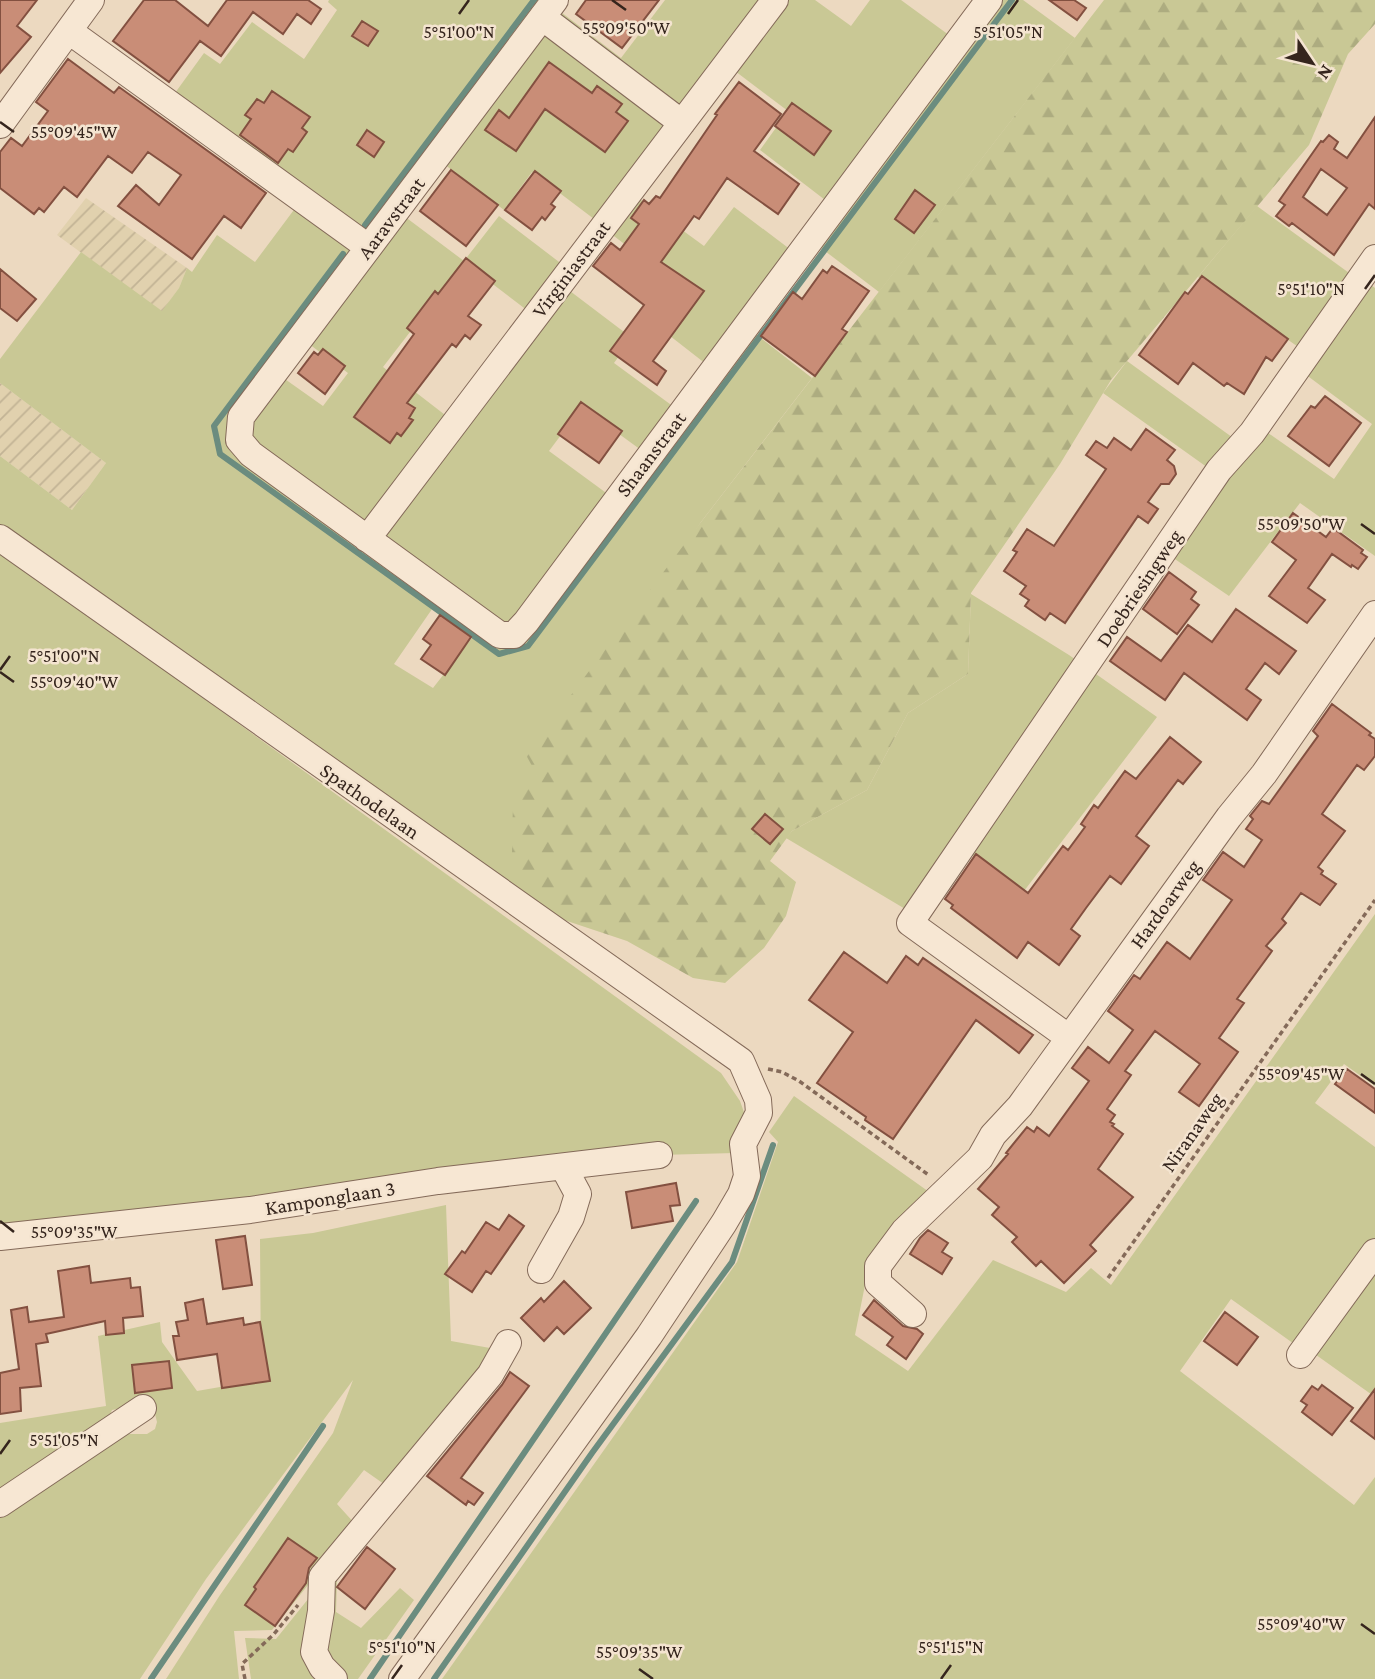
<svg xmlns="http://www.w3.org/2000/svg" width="1375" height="1679" font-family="'Crimson Pro',serif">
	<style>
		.farmland { fill: url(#farmland-furrows) }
		.grass { fill: #c9c895 }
		.forest { fill: url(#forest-firs) }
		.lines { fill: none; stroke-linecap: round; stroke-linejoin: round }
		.stream { stroke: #6b8c7f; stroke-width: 6 }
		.building { fill: #c98d77; stroke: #835040; stroke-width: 2; fill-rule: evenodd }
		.minor-casing { stroke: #846a59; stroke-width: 28 }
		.path { stroke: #846a59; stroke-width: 3.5; stroke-dasharray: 5 3.5; stroke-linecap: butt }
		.minor { stroke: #f7e7d3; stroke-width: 26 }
		.ticks { fill: none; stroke: #35251d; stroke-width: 2.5 }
		.labels { text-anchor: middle; stroke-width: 5; stroke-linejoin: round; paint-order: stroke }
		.street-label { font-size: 21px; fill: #35251d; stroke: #f4e4d0 }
		.ticks-label { font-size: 18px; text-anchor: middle; fill: #35251d; stroke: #f4e4d0; stroke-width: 5; stroke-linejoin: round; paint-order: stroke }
	</style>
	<defs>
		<pattern id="farmland-furrows" width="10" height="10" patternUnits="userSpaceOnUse" patternTransform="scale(1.75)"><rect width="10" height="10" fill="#e1d1ae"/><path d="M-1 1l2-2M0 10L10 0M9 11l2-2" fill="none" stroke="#c2b395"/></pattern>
		<pattern id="forest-firs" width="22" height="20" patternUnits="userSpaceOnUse" patternTransform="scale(1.75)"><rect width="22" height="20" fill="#c9c895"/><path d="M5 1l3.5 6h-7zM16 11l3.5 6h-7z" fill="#adac80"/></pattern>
	</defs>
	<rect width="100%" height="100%" fill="#ecd9c0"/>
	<path class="farmland" d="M86,198L187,268L179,288L162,312L57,235Z
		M0,383L106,463L72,510L0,456Z"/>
	<path class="grass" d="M329,0H545L231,419L439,599L394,664L433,688L479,629L495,640L753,332L812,378L701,522L537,775L525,907L0,531V456L72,510L106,463L0,383V359L81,252L162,311L179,288L187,268L192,272L217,235L255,262L308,191L175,93L204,53L220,64L252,22L304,59L337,10L328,2Z
		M665,0H766L598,222L532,172L504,210L444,164L557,9L621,58Z
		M784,0H815L851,26L870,0H901L953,38L829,203L760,150L788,111L731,68Z
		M1001,0H1023L1075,38L879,292L817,245Z
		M637,197L704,246L734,207L791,250L706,364L647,318L674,282L610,233Z
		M1257,206L1356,278L1304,351L1198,277Z
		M404,216L464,261L499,216L563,265L528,311L464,262L383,367L449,418L367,522L358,521L250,441L249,421L282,377L323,406L348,373L309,344Z
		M1366,281L1375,288V556L1300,503L1229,596L1166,553L1261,428L1334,479L1372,424L1301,371Z
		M566,288L632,338L614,363L674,407L641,450L582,407L549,451L609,495L518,621L507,624L385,538V525Z
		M1127,361L1236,440L1211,470L1103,393Z
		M0,551L721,1073L740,1101L746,1118L735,1153L621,1156L0,1235Z
		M971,594L1069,655L1157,717L1024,891L968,852L922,919L786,838L792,831L867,790L908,713L968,674Z
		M1375,914V1086L1344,1064L1315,1103L1375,1147V1241L1297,1346L1231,1299L1180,1371L1354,1505L1375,1477V1679H442L737,1262L778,1142L769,1132L794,1096L932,1194L869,1265L855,1335L908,1371L993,1260L1066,1292L1091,1268L1111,1285Z
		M446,1205L451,1341L490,1348L479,1376L394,1491L364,1470L337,1504L356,1525L272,1630L234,1631L239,1679H166L220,1595L333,1433L353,1380L206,1579L140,1679H0V1509L112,1434H147L155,1429L157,1422L154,1410L143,1404L112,1410L104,1429L0,1497V1423L106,1406L98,1336L160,1322L162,1342L197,1391L261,1380L260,1239L313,1233Z
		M1375,1263V1397L1312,1352Z
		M329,1573L337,1579L336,1612L361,1628L400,1588L414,1600L358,1679H251L245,1638L276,1639Z"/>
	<path class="forest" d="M1104,0H1375V24L1348,54L1309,145L1111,380L1060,464L971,593L968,674L908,713L867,790L792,831L770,861L796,882L786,916L764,948L725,983L693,978L627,941L525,907L512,853L513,797L537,775L526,755L701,522Z"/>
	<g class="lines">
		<path class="stream" d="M365,225L534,0
			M343,254L214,426L220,454L499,654L528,646L1012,0
			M151,1679L323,1426
			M370,1679L696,1201
			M434,1679L592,1453L732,1262L773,1145"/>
	</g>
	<path class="building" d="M0,0H37L17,26L31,37L0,73Z
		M144,0H175L208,26L227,0H308L321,9L311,24L297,14L283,34L253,12L221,56L200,41L169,82L113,41Z
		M586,0H659L622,48L576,14Z
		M1049,0H1074L1086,8L1077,20Z
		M362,21L378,31L368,46L352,36Z
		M68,59L114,93L119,87L266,193L241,228L224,216L192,259L118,206L136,185L159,205L181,175L148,152L132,173L108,156L77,197L64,187L44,212L39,208L34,214L0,188V152L11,138L22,146L48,111L36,102Z
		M549,62L592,93L597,86L622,104L616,112L628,121L605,152L545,109L516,151L485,130L499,110L509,118Z
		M739,82L781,114L754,151L799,184L778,214L727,178L699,219L694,216L661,262L704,291L653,361L666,371L657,385L610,351L644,305L593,266L611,243L620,250L639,224L631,218L644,200L649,204L656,196L660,198L717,115L715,114Z
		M272,91L310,117L302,128L307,132L293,152L288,149L278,163L240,135L251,119L245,115L257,99L264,103Z
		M792,103L831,131L814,155L775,126Z
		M1375,117V209L1369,204L1334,255L1292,223L1289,226L1276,216L1285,205L1279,201L1321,141L1323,142L1329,135L1338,142L1334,149L1347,158ZM1321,169L1347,188L1327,215L1303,197Z
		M367,130L384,142L374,157L357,145Z
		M451,170L498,205L466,246L420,211Z
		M535,171L561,191L551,204L555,207L545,220L542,217L532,230L505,210Z
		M915,190L935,205L914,233L895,219Z
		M466,258L495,281L468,316L481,325L470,339L465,335L456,347L452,344L407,403L415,408L409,418L413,420L401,436L397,433L390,443L354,417L414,334L407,328L435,291L438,294Z
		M832,266L869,291L842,329L847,332L815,376L761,336L793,292L802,299L823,270L827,273Z
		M0,269L36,299L17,321L0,308Z
		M1202,276L1288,339L1272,361L1266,357L1244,394L1227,383L1224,386L1193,363L1178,384L1139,355L1185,292L1188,294Z
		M323,349L345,366L325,394L298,373L314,352L318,355Z
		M1325,396L1361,423L1329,466L1288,436L1311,406L1315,408Z
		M581,402L622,431L599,463L558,434Z
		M1146,429L1175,450L1167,460L1174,466L1176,474L1169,484H1161L1148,502L1158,509L1148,523L1138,516L1065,623L1050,613L1045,620L1025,606L1029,600L1020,594L1026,586L1004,571L1017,552L1013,550L1027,529L1054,546L1106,469L1086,455L1096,441L1107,448L1114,438L1131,450Z
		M1293,513L1326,537L1333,528L1363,550L1361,553L1367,557L1358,569L1352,565L1351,567L1332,554L1308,588L1325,600L1307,623L1269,596L1296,560L1272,542Z
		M1169,572L1196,592L1191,599L1199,605L1177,634L1143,609Z
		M1236,609L1296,651L1279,674L1265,663L1246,689L1261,700L1247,720L1184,673L1165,700L1110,661L1127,637L1161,661L1188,625L1212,642Z
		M440,615L471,637L445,675L421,659L431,645L423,639Z
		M1332,704L1371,733L1369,735L1375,739V756L1364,770L1357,765L1322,814L1345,831L1318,867L1323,871L1321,874L1336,884L1320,905L1301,893L1282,919L1286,923L1266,946L1272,951L1237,999L1244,1003L1219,1038L1238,1052L1199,1106L1179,1092L1200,1064L1155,1031L1125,1071L1131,1075L1107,1109L1115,1115L1110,1122L1114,1124L1112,1126L1123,1134L1098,1169L1133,1197L1090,1245L1096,1251L1064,1283L1041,1261L1036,1266L1012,1242L1017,1237L992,1215L999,1207L978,1189L1008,1154L1006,1153L1027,1127L1034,1132L1037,1127L1049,1136L1089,1081L1072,1068L1088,1047L1109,1063L1133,1030L1108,1011L1134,975L1140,979L1167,942L1190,959L1232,900L1203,880L1223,852L1244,867L1262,840L1246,829L1253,819L1250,816L1262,801L1269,804L1318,736L1313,731Z
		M1170,737L1201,762L1183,784L1178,780L1136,836L1149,846L1121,884L1110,876L1086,908L1071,929L1080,936L1059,965L1028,942L1017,958L951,908L953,905L945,899L976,854L1028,893L1063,846L1068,850L1085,827L1081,824L1094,805L1098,808L1125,771L1136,779Z
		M765,814L783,829L770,844L752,829Z
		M844,952L887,983L906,956L918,965L923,958L1033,1035L1019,1053L976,1020L893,1139L865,1120L866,1117L817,1083L853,1032L809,1000Z
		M1347,1069L1375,1089V1113L1335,1084Z
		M676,1183L680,1205L670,1206L673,1221L632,1228L626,1192Z
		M509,1215L524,1226L491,1274L486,1271L472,1292L445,1274L462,1251L465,1253L486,1222L499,1230Z
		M928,1230L948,1243L942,1252L952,1258L942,1274L910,1254L920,1238Z
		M245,1236L252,1285L223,1289L216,1240Z
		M89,1266L91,1283L130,1278L131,1288L140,1287L143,1316L123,1318L124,1333L106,1335L105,1321L46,1334L48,1342L36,1344L41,1386L20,1388L21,1411L0,1414V1373L19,1369L11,1310L27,1307L29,1322L64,1317L58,1271Z
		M564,1281L591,1308L564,1334L557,1327L544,1341L521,1318L541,1298L544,1302Z
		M203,1299L207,1324L243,1318L244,1325L260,1322L270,1381L222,1388L217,1354L177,1360L173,1336H179L176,1322L188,1320L185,1303Z
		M874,1300L903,1326L917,1329L923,1334L906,1359L887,1345L893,1337L863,1315Z
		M1225,1312L1258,1337L1237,1365L1204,1341Z
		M169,1361L172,1388L135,1393L132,1365Z
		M510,1372L529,1386L461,1478L483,1493L474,1505L468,1501L466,1505L427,1476L502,1385Z
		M1322,1385L1353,1408L1332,1435L1302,1412L1307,1405L1301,1401L1312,1386L1318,1390Z
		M1375,1389V1439L1351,1421Z
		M288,1538L317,1558L309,1568L306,1583L275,1626L245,1605L256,1589L254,1587Z
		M367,1547L395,1569L365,1609L337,1587Z"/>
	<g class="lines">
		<defs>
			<path id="minor" d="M555,0L241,417L239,440L251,454L500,635H514L526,622L989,0
				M542,17L682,123
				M69,31L368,247
				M0,125L91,0
				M0,538L741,1061L758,1100L759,1113L743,1144L747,1176L741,1194L724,1223L649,1336L402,1679
				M367,539L775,0
				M1068,1037L910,923L1219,470L1252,433L1375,258
				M0,1237L250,1210L438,1181L659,1155
				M541,1270L571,1217L578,1194L564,1168
				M913,1314L878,1283V1266L904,1231L980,1158L993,1135L1020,1106L1229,817L1264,774L1375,614
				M1300,1355L1375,1252
				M0,1504L143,1408
				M334,1679L322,1667L314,1652L321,1611L322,1577L490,1375L508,1343"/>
		</defs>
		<use href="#minor" class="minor-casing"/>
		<path class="path" d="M768,1069L782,1072L799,1081L930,1176
			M1108,1278L1375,900
			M245,1679L242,1664L274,1634L298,1605"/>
		<use href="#minor" class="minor"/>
	</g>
	<path class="ticks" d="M612,0L626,10M459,14L469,0M1008,14L1018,0M0,122L14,132M1365,289L1375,275M1361,524L1375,534M0,670L10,656M0,672L14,682M1361,1074L1375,1084M0,1221L14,1232M0,1454L10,1440M1361,1624L1375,1634M639,1669L653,1679M392,1679L402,1665M941,1679L951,1665"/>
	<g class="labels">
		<g class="street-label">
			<text transform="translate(391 218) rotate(-53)" y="7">Aaravstraat</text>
			<text transform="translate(571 269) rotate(-53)" y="7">Virginiastraat</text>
			<text transform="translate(651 454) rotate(-53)" y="7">Shaanstraat</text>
			<text transform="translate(1139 588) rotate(-56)" y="7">Doebriesingweg</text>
			<text transform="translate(370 801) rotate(35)" y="7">Spathodelaan</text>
			<text transform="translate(1165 904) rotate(-54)" y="7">Hardoarweg</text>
			<text transform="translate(1192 1132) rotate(-55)" y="7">Niranaweg</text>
			<text transform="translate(330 1198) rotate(-9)" y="7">Kamponglaan 3</text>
		</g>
	</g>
	<g class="ticks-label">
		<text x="626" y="34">55°09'50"W</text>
		<text x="459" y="38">5°51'00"N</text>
		<text x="1008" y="38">5°51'05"N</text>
		<text x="74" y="138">55°09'45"W</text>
		<text x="1311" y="295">5°51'10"N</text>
		<text x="1301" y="530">55°09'50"W</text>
		<text x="64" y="662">5°51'00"N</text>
		<text x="74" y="688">55°09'40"W</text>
		<text x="1301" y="1080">55°09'45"W</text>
		<text x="74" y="1238">55°09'35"W</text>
		<text x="64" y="1446">5°51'05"N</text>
		<text x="1301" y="1630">55°09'40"W</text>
		<text x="402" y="1653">5°51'10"N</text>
		<text x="951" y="1653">5°51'15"N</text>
		<text x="639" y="1658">55°09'35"W</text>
	</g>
	<g transform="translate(1312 63) rotate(125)" stroke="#f4e4d0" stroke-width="5" paint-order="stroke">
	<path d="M0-5L12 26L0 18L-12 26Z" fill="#35251d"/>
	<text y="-10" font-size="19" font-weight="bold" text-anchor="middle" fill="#35251d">N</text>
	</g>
</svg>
